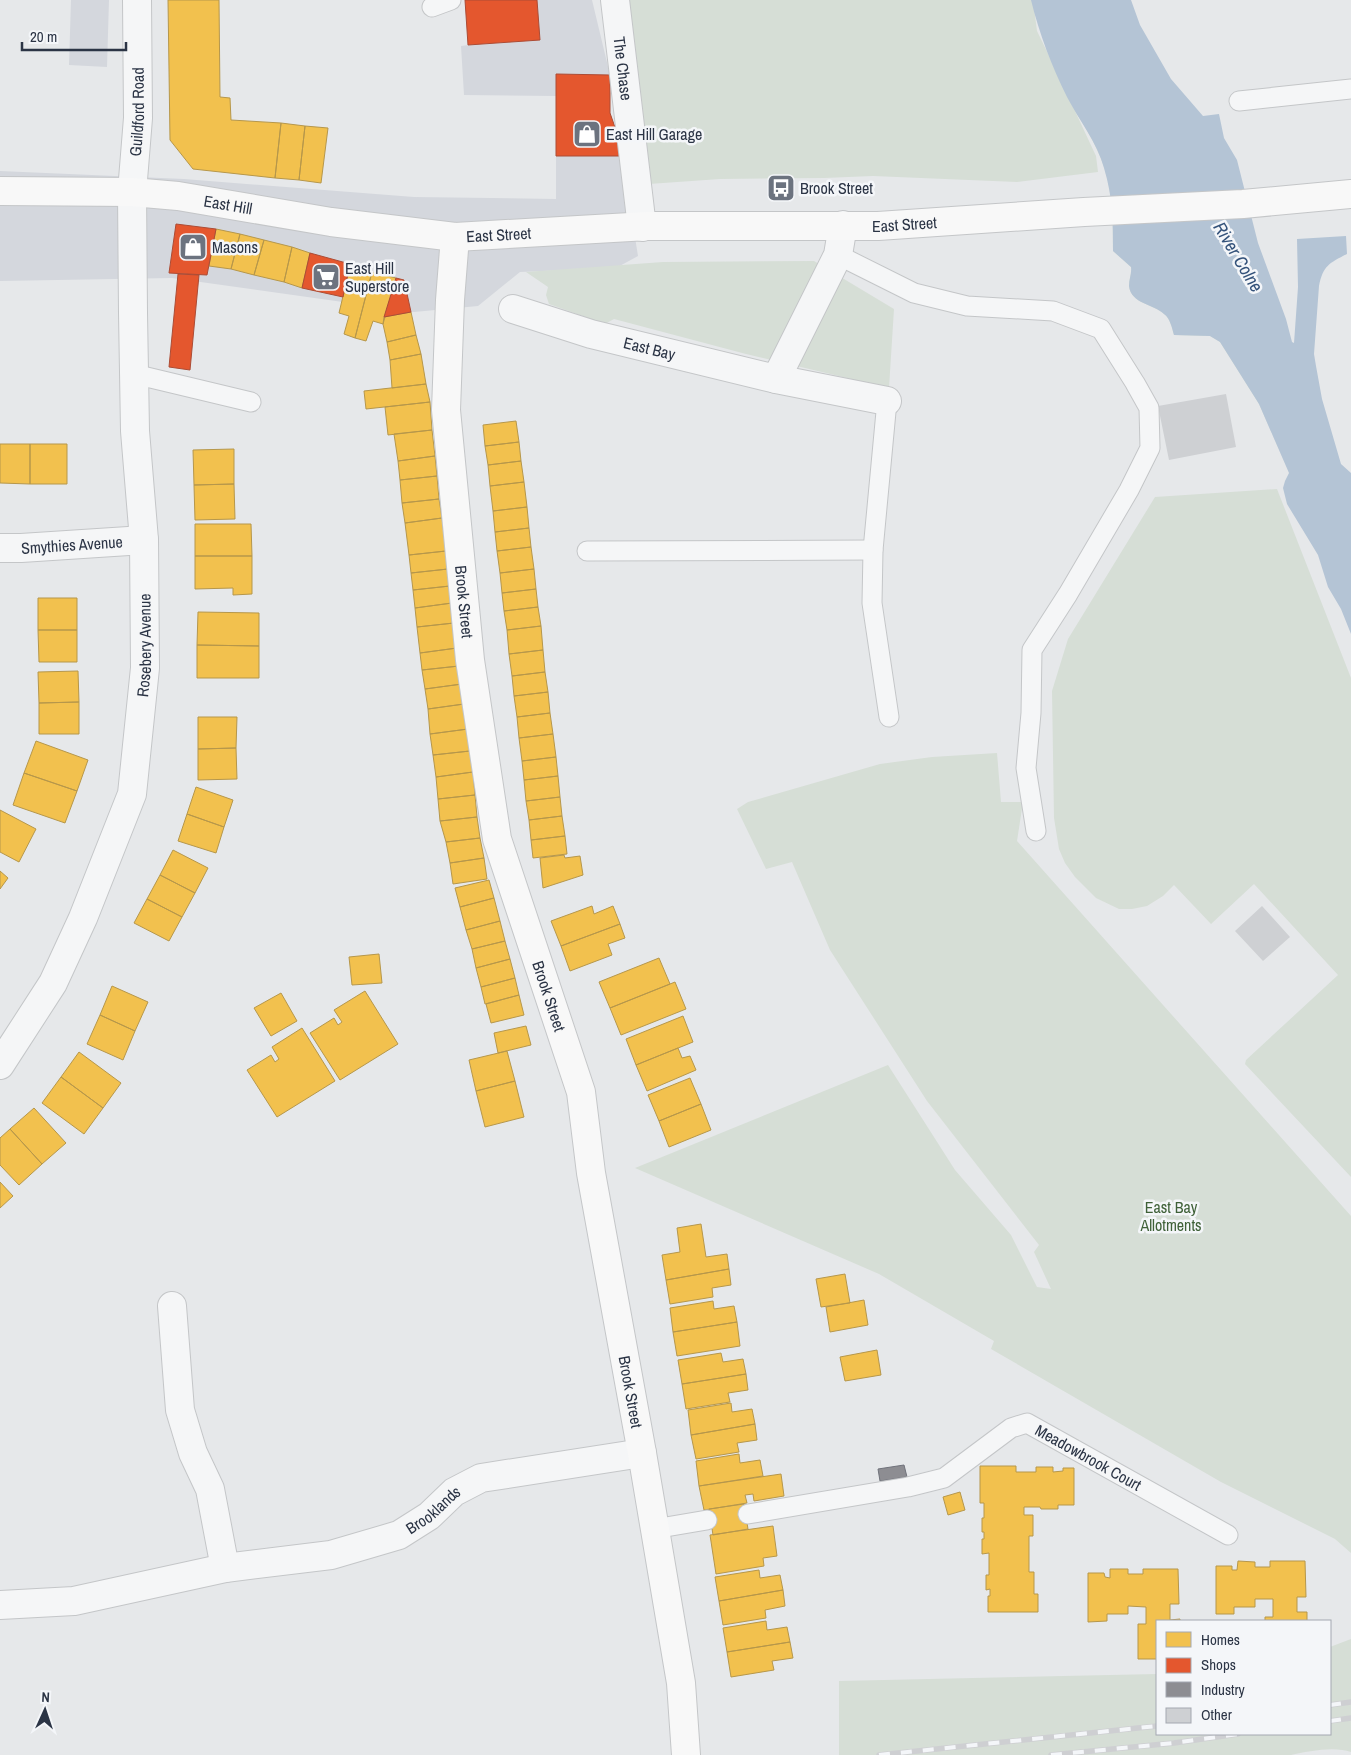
<svg xmlns="http://www.w3.org/2000/svg" width="1351" height="1755" font-family="'Archivo Narrow',sans-serif">
	<style>
		.built { fill: #d4d7dd }
		.green { fill: #d6ded6 }
		.water { fill: #b4c4d5 }
		.homes { fill: #f2c14e; stroke: #b6974b }
		.shops { fill: #e4572e; stroke: #ac4c35 }
		.industry { fill: #8d8d92; stroke: #70727b }
		.building { fill: #ced0d3 }
		.lines { fill: none; stroke-linecap: round; stroke-linejoin: round }
		.lane-casing { stroke: #c4c6c8; stroke-width: 21 }
		.street-casing { stroke: #c4c6c8; stroke-width: 30 }
		.secondary-casing { stroke: #c4c6c8; stroke-width: 30 }
		.lane { stroke: #f5f6f7; stroke-width: 19 }
		.street { stroke: #f5f6f7; stroke-width: 28 }
		.secondary { stroke: #f8f8f8; stroke-width: 28 }
		.rail-casing { stroke: #cecfd2; stroke-width: 5.5 }
		.rail { stroke: #f4f6f9; stroke-width: 4; stroke-dasharray: 11; stroke-linecap: butt }
		.labels { text-anchor: middle; stroke-width: 5; stroke-linejoin: round; paint-order: stroke }
		.street-label { font-size: 16px; fill: #2b3445; stroke: #f4f6f9 }
		.poi-label { font-size: 16px; fill: #2b3445; stroke: #f4f6f9; text-anchor: start }
		.park-label { font-size: 16px; fill: #3f6138; stroke: #f4f6f9 }
		.water-label { font-size: 18px; font-style: italic; fill: #34527a; stroke: #f4f6f9 }
	</style>
	<rect width="100%" height="100%" fill="#e6e8ea"/>
	<path class="built" d="M71,0H109L107,67L69,65Z
		M465,0H592L610,75V113L625,156L629,200L638,256L616,268L520,272L478,306L414,312L172,278L0,281V171L184,179L414,197L556,199V96L464,95L461,46L468,45Z"/>
	<path class="green" d="M626,0H1033L1037,31L1053,64L1065,68L1117,71L1288,470L1259,404L1220,342L1210,336L1174,335C1172,328 1170,318 1164,314C1154,304 1131,304 1129,286C1129,279 1132,273 1131,267L1113,251C1113,217 1113,183 1098,152C1092,138 1083,124 1075,111L1096,156L1098,172L1017,182L873,176L824,178L720,179L649,184Z
		M814,261L894,309L889,388L746,354L614,319L605,324L549,304L546,295L548,287L526,272L663,262Z
		M1277,489L1351,678V1177L1245,1064L1246,1060L1338,975L1254,884L1211,924L1174,885L1163,896L1147,906L1132,909H1119L1096,898L1075,877L1065,863L1059,849L1054,818L1052,691L1068,639L1155,497Z
		M997,753L1001,802H1023L1017,841L1351,1216V1553L1335,1539L1221,1482L991,1349L994,1341L879,1274L635,1168L888,1065L955,1170L1011,1235L1037,1287L1051,1289L1034,1252L1039,1245L927,1101L830,950L792,862L766,869L737,809L748,802L880,764L932,757Z
		M1351,1639V1752C1335,1746 1308,1751 1291,1755H839V1681L1157,1674V1734H1330V1647Z"/>
	<path class="water" d="M1031,0H1131L1140,25L1171,79L1203,116L1219,114L1224,138L1237,160L1258,243L1286,319L1292,342L1294,343L1298,287L1297,239L1346,236L1347,254C1329,263 1323,266 1319,286L1314,354L1316,366L1322,399L1341,464L1351,473V634L1341,609L1328,587L1318,555L1287,504L1283,488L1285,481L1289,473L1259,404L1220,342L1210,336L1174,335C1172,328 1170,318 1164,314C1154,304 1131,304 1129,286C1129,279 1132,273 1131,267L1113,251C1113,221 1113,198 1104,168C1097,142 1079,120 1067,97C1052,67 1039,33 1031,0Z"/>
	<path class="homes" d="M168,0H219L220,97L230,98L231,120L281,123L275,178L193,169L170,140Z
		M281,123L305,126L299,180L275,178Z
		M305,126L328,128L321,183L299,180Z
		M216,229L240,234L231,269L209,266Z
		M240,234L264,240L254,275L231,269Z
		M264,240L292,247L284,282L254,275Z
		M292,247L310,253L302,288L284,282Z
		M350,267L372,272L355,338L344,334L349,316L339,313Z
		M372,272L396,278L383,324L373,321L366,341L355,338Z
		M411,312L416,335L387,342L383,324L384,317Z
		M416,335L421,354L390,360L387,342Z
		M421,354L426,384L392,388L390,360Z
		M426,384L430,402L366,409L364,391Z
		M430,402L432,430L388,435L385,407Z
		M516,421L519,442L485,446L483,425Z
		M432,430L435,456L398,461L394,434Z
		M519,442L521,461L488,465L485,446Z
		M0,444H30V484L0,483Z
		M30,444H67V484H30Z
		M234,449V484L194,485L193,450Z
		M435,456L437,476L400,480L398,461Z
		M521,461L524,482L490,486L488,465Z
		M437,476L439,499L402,503L400,480Z
		M524,482L527,507L493,511L490,486Z
		M234,484L235,519L195,520L194,485Z
		M439,499L442,518L405,523L402,503Z
		M527,507L529,528L495,532L493,511Z
		M442,518L446,551L409,555L405,523Z
		M195,524H251L252,556H195Z
		M529,528L531,547L497,551L495,532Z
		M531,547L534,569L500,573L497,551Z
		M446,551L448,569L411,573L409,555Z
		M195,556H252V594L233,595V588L195,589Z
		M448,569L450,586L413,590L411,573Z
		M534,569L536,589L502,593L500,573Z
		M450,586L452,603L415,608L413,590Z
		M536,589L538,607L504,611L502,593Z
		M38,598H77V630H38Z
		M452,603L454,623L417,627L415,608Z
		M538,607L541,626L507,630L504,611Z
		M198,612L259,613V646L197,645Z
		M454,623L457,648L420,653L417,627Z
		M541,626L543,650L509,654L507,630Z
		M38,630H77V662H39Z
		M197,645L259,646V678H197Z
		M457,648L459,666L422,670L420,653Z
		M543,650L545,672L512,676L509,654Z
		M459,666L462,684L425,689L422,670Z
		M78,671L79,702L39,703L38,672Z
		M545,672L548,692L514,696L512,676Z
		M462,684L464,704L428,709L425,689Z
		M548,692L550,713L517,717L514,696Z
		M79,702V734H39V703Z
		M464,704L468,729L430,734L428,709Z
		M550,713L553,734L519,738L517,717Z
		M198,717H237L236,748L198,749Z
		M468,729L470,751L433,755L430,734Z
		M553,734L556,757L522,761L519,738Z
		M36,741L88,760L77,791L24,773Z
		M236,748L237,779L198,780V749Z
		M470,751L473,772L436,777L433,755Z
		M556,757L558,776L524,780L522,761Z
		M473,772L475,795L438,799L436,777Z
		M24,773L77,791L65,823L13,805Z
		M558,776L560,797L526,801L524,780Z
		M196,787L233,800L224,827L187,814Z
		M475,795L477,817L440,821L438,799Z
		M560,797L562,816L529,820L526,801Z
		M0,810L36,829L19,862L0,852Z
		M187,814L224,827L216,853L178,841Z
		M562,816L565,836L531,840L529,820Z
		M477,817L480,838L446,842L440,821Z
		M565,836L567,854L533,858L531,840Z
		M480,838L484,858L450,863L446,842Z
		M173,850L208,868L195,893L160,875Z
		M564,855L565,858L580,856L583,875L543,888L540,858Z
		M484,858L487,879L453,884L450,863Z
		M0,871L8,878L0,889Z
		M160,875L195,893L182,917L147,899Z
		M489,880L494,898L460,907L455,888Z
		M494,898L500,921L466,930L460,907Z
		M147,899L182,917L169,941L134,923Z
		M592,906L594,914L613,906L620,924L561,946L551,921Z
		M500,921L505,941L472,949L466,930Z
		M620,924L625,938L608,944L612,955L570,971L561,946Z
		M505,941L510,959L476,968L472,949Z
		M379,954L382,983L352,985L349,957Z
		M659,958L670,984L610,1008L599,982Z
		M510,959L515,978L481,987L476,968Z
		M515,978L519,995L485,1004L481,987Z
		M675,982L686,1009L621,1035L610,1008Z
		M112,986L148,1002L135,1031L100,1015Z
		M365,991L398,1044L340,1080L310,1033L334,1018L338,1025L342,1022L334,1010Z
		M281,993L297,1021L271,1036L254,1008Z
		M519,995L524,1015L491,1023L486,1004Z
		M100,1015L135,1031L123,1060L87,1044Z
		M683,1016L693,1042L636,1065L626,1039Z
		M526,1026L531,1045L498,1053L494,1033Z
		M302,1028L335,1081L277,1117L247,1070L271,1055L275,1062L279,1059L272,1047Z
		M678,1048L682,1058L690,1056L696,1070L647,1091L636,1065Z
		M507,1051L515,1081L476,1091L469,1060Z
		M79,1052L121,1083L103,1108L61,1077Z
		M61,1077L103,1108L84,1134L42,1103Z
		M690,1078L701,1104L659,1121L648,1095Z
		M515,1081L524,1117L485,1127L476,1091Z
		M701,1104L711,1130L669,1147L659,1121Z
		M34,1108L66,1143L42,1164L10,1129Z
		M10,1129L42,1164L19,1185L0,1165V1138Z
		M0,1182L13,1196L0,1208Z
		M701,1224L706,1257L727,1254L729,1269L666,1280L662,1255L680,1252L677,1228Z
		M729,1269L731,1285L712,1288L713,1297L670,1304L666,1280Z
		M845,1274L850,1303L821,1307L816,1279Z
		M864,1300L868,1325L830,1332L826,1307Z
		M713,1301L714,1309L734,1306L737,1322L673,1332L670,1308Z
		M737,1322L740,1346L677,1356L673,1332Z
		M877,1350L881,1375L845,1381L840,1357Z
		M721,1353L723,1362L743,1359L746,1374L682,1384L678,1360Z
		M746,1374L748,1390L728,1393L730,1402L686,1409L682,1384Z
		M731,1403L732,1412L752,1409L755,1424L691,1435L688,1410Z
		M755,1424L757,1440L737,1443L739,1452L696,1459L691,1435Z
		M739,1454L740,1463L760,1460L763,1476L699,1486L696,1461Z
		M980,1466H1016V1472H1036V1467H1053V1472L1063,1471V1468H1074V1505H1058V1509H1041L1040,1507H1024V1515H1033V1536H1029V1572H1034V1594H1038V1612H988V1596H990V1589L986,1590V1575H989V1553L982,1554V1539H984V1532H982V1518H984V1503H980Z
		M781,1474L784,1496L754,1501L753,1494L745,1495L747,1503L704,1510L699,1486Z
		M960,1492L965,1510L948,1515L943,1497Z
		M744,1504L748,1529L713,1535L709,1509Z
		M773,1526L777,1556L763,1558L764,1566L716,1574L710,1535Z
		M1238,1561L1255,1562V1567H1270V1561H1305L1306,1597H1297V1612H1307V1621H1265V1617H1273V1599H1255V1607H1234V1614H1216V1566H1232V1570H1237Z
		M1110,1569H1128V1574H1143V1569H1178L1179,1604H1170V1620L1180,1619V1621H1157V1659H1138V1624H1146V1607L1128,1606V1614H1107V1621L1088,1622V1573H1104L1105,1577L1110,1578Z
		M759,1570L760,1578L780,1575L783,1590L719,1601L715,1577Z
		M783,1590L785,1606L765,1610L766,1618L723,1625L719,1601Z
		M766,1621L767,1630L787,1627L790,1642L727,1652L723,1628Z
		M790,1642L793,1658L772,1661L774,1670L731,1677L727,1652Z"/>
	<path class="shops" d="M465,0H537L540,40L468,45Z
		M556,74L610,75V113L625,156H556Z
		M176,224L216,229L207,275L169,273Z
		M310,253L350,264L343,297L302,288Z
		M178,274L199,275L190,370L169,367Z
		M396,278L404,280L411,312L384,317Z"/>
	<path class="industry" d="M904,1465L907,1477L880,1481L878,1469Z"/>
	<path class="building" d="M1226,394L1236,447L1169,460L1158,406Z
		M1262,906L1290,937L1263,961L1235,931Z"/>
	<g class="lines">
		<defs>
			<g id="lane">
				<path d="M432,7L451,0"/>
				<path d="M1239,101L1351,89"/>
				<path d="M838,255L914,293L967,306L1053,311L1101,329L1135,383L1149,408L1150,448L1129,490L1068,594L1032,650L1031,713L1026,768L1036,831"/>
				<path d="M134,374L251,402"/>
				<path d="M887,401L873,550L872,603L889,717"/>
				<path d="M587,551L873,550"/>
				<path id="s1" d="M748,1514L908,1487L944,1478L1011,1428L1027,1423L1228,1535"/>
				<path d="M654,1529L707,1520"/>
			</g>
			<g id="street">
				<path id="s2" d="M615,0L642,227"/>
				<path id="s3" d="M513,309L591,334L776,379L838,255L843,225"/>
				<path d="M776,379L887,401"/>
				<path id="s4" d="M0,548H21L144,540"/>
				<path id="s5" d="M0,1065L53,983L83,918L132,794L145,668L144,540L135,431L133,313L132,192L138,118L137,0"/>
				<path d="M172,1306L180,1410L193,1453L210,1489L225,1568"/>
				<path id="s6" d="M0,1605L74,1601L225,1568L331,1555L399,1535L429,1516L454,1492L481,1478L642,1453"/>
			</g>
			<g id="secondary">
				<path id="s7" d="M0,191L132,192L178,196L331,222L455,237L648,226H878L1084,212L1243,204L1351,194"/>
				<path id="s8" d="M455,237L450,300L446,410L470,660L497,839L581,1092L591,1173L642,1453L681,1683L686,1755"/>
			</g>
		</defs>
		<use href="#lane" class="lane-casing"/>
		<use href="#street" class="street-casing"/>
		<use href="#secondary" class="secondary-casing"/>
		<use href="#lane" class="lane"/>
		<use href="#street" class="street"/>
		<use href="#secondary" class="secondary"/>
		<defs>
			<path id="rail" d="M1330,1705L1351,1702
				M1330,1721L1351,1718
				M879,1755L1157,1726
				M1051,1755L1174,1743L1238,1734"/>
		</defs>
		<use href="#rail" class="rail-casing"/>
		<use href="#rail" class="rail"/>
	</g>
	<defs>
		<symbol id="shop-square" viewBox="-11 -11 22 22"><rect x="-9" y="-9" width="18" height="18" rx="4" fill="#6c737f" stroke="#f4f6f9"/><path d="M-5-2.5h2.3a2.7 3.5 0 0 1 5.4 0H5L5.5 6h-11ZM-1.5-2.5h3a1.5 2.3 0 0 0-3 0Z" fill="#fff"/></symbol>
		<symbol id="bus-square" viewBox="-11 -11 22 22"><rect x="-9" y="-9" width="18" height="18" rx="4" fill="#6c737f" stroke="#f4f6f9"/><path d="M-5-6H5V4H4V6H2V4H-2V6H-4V4H-5ZM-3.5-4V0h7V-4ZM-3.5 1.2v1.5H-2V1.2ZM2 1.2v1.5H3.5V1.2Z" fill="#fff"/></symbol>
		<symbol id="supermarket-square" viewBox="-11 -11 22 22"><rect x="-9" y="-9" width="18" height="18" rx="4" fill="#6c737f" stroke="#f4f6f9"/><path d="M-6-5.5h2.5l.6 2H6L4.5 2H-2.5L-4.4-4H-6ZM-1.5 3.2a1.3 1.3 0 1 0 .1 0ZM3 3.2a1.3 1.3 0 1 0 .1 0Z" fill="#fff"/></symbol>
	</defs>
	<g fill-rule="evenodd">
		<use href="#shop-square" x="571" y="118" width="32" height="32"/>
		<use href="#bus-square" x="765" y="172" width="32" height="32"/>
		<use href="#shop-square" x="177" y="231" width="32" height="32"/>
		<use href="#supermarket-square" x="310" y="261" width="32" height="32"/>
	</g>
	<g class="labels">
		<g class="street-label">
			<text dy="6" stroke="none"><textPath href="#s2" startOffset="69">The Chase</textPath></text>
			<text dy="6" stroke="none"><textPath href="#s5" startOffset="986">Guildford Road</textPath></text>
			<text dy="6" stroke="none"><textPath href="#s7" startOffset="229">East Hill</textPath></text>
			<text dy="6" stroke="none"><textPath href="#s7" startOffset="908">East Street</textPath></text>
			<text dy="6" stroke="none"><textPath href="#s7" startOffset="502">East Street</textPath></text>
			<text dy="6" stroke="none"><textPath href="#s3" startOffset="142">East Bay</textPath></text>
			<text dy="6" stroke="none"><textPath href="#s4" startOffset="72">Smythies Avenue</textPath></text>
			<text dy="6" stroke="none"><textPath href="#s8" startOffset="366">Brook Street</textPath></text>
			<text dy="6" stroke="none"><textPath href="#s5" startOffset="452">Rosebery Avenue</textPath></text>
			<text dy="6" stroke="none"><textPath href="#s8" startOffset="771">Brook Street</textPath></text>
			<text dy="6" stroke="none"><textPath href="#s8" startOffset="1176">Brook Street</textPath></text>
			<text dy="6" stroke="none"><textPath href="#s1" startOffset="370">Meadowbrook Court</textPath></text>
			<text dy="6" stroke="none"><textPath href="#s6" startOffset="449">Brooklands</textPath></text>
		</g>
		<g class="poi-label">
			<text x="606" y="140">East Hill Garage</text>
			<text x="800" y="194">Brook Street</text>
			<text x="212" y="253">Masons</text>
			<text x="345" y="274">East Hill<tspan x="345" dy="18">Superstore</tspan></text>
		</g>
		<g class="park-label">
			<text x="1171" y="1213">East Bay<tspan x="1171" dy="18">Allotments</tspan></text>
		</g>
		<g class="water-label">
			<text transform="translate(1238 257) rotate(59)" y="6">River Colne</text>
		</g>
	</g>
	<rect x="1156" y="1620" width="175" height="115" fill="#f4f6f9" stroke="#a4a8b1"/>
	<rect x="1166" y="1632" width="25" height="15" fill="#f2c14e" stroke="#a4a8b1"/>
	<text x="1201" y="1645" font-size="15" fill="#2b3445">Homes</text>
	<rect x="1166" y="1658" width="25" height="15" fill="#e4572e" stroke="#a4a8b1"/>
	<text x="1201" y="1670" font-size="15" fill="#2b3445">Shops</text>
	<rect x="1166" y="1682" width="25" height="15" fill="#8d8d92" stroke="#a4a8b1"/>
	<text x="1201" y="1695" font-size="15" fill="#2b3445">Industry</text>
	<rect x="1166" y="1708" width="25" height="15" fill="#ced0d3" stroke="#a4a8b1"/>
	<text x="1201" y="1720" font-size="15" fill="#2b3445">Other</text>
	<g transform="translate(45 1710) rotate(3)" stroke="#f4f6f9" stroke-width="4" paint-order="stroke">
	<path d="M0-4L9 19L0 12L-9 19Z" fill="#2b3445"/>
	<text y="-8" font-size="14" font-weight="bold" text-anchor="middle" fill="#2b3445">N</text>
	</g>
	<path d="M22 42v8h104v-8" fill="none" stroke="#2b3445" stroke-width="2.5"/>
	<text x="30" y="42" font-size="15" fill="#2b3445" stroke="#f4f6f9" stroke-width="4" paint-order="stroke">20 m</text>
</svg>
